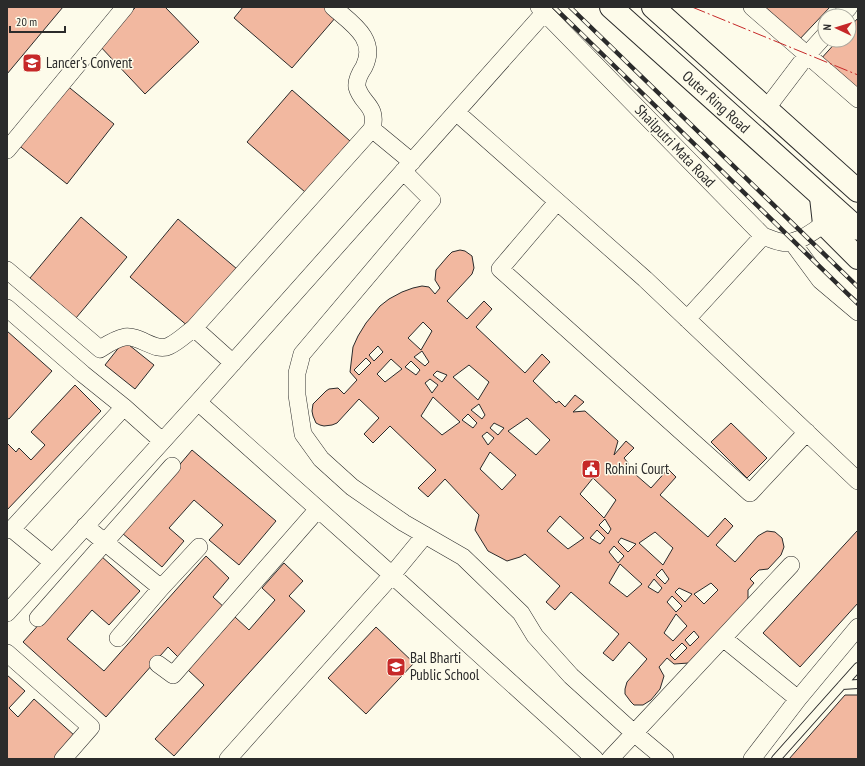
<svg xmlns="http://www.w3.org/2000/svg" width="865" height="766" font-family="'PT Sans Narrow',sans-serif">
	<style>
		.building { fill: #f2b8a0; stroke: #2b2b2b; fill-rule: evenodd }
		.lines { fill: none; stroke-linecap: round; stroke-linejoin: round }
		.service-casing { stroke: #2b2b2b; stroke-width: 10 }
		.minor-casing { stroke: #2b2b2b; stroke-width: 18 }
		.primary-casing { stroke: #2b2b2b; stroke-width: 24 }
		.trunk-casing { stroke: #2b2b2b; stroke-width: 24 }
		.service { stroke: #fdfbea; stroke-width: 8 }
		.minor { stroke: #fdfbea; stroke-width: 17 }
		.primary { stroke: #fdfbea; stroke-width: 22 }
		.trunk { stroke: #fdfbea; stroke-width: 22 }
		.rail-casing { stroke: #2b2b2b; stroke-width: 4.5 }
		.rail { stroke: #fdfbea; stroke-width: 3; stroke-dasharray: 9; stroke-linecap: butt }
		.power { stroke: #c62828; stroke-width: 1; stroke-dasharray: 14 3 2 3; stroke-linecap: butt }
		.labels { text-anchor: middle; stroke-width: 3; stroke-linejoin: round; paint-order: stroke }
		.poi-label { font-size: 15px; fill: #2b2b2b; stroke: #fdfbea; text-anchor: start }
		.street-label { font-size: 15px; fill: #2b2b2b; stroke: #fdfbea }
	</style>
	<rect width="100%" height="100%" fill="#fdfbea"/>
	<path class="building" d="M7,7H63L7,74Z
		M136,7H165L199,42L145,94L98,44Z
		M243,7H324L336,17L292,68L234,18Z
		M764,7H830L797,42Z
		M858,18V94L819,61L838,40H849V28Z
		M65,84L114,124L67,184L17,144Z
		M292,90L350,141L305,192L247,142Z
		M81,217L127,257L76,318L30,278Z
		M178,219L237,269L189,327L130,277Z
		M460,250L465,251L472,256L474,268L472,274L447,301L467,319L484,301L492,309L476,327L525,373L542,354L550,362L533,381L556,403L559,401L565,407L575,395L584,402L573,412L585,411L618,441L614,455L626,441L634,448L624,458L628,463V468L651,488L668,469L676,477L660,495L708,537L725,518L733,526L716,545L735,562L758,536L763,533L767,531L775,532L782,538L784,547L781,555L768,569L759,570L750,579L754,583L748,590V598L743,613L689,663L674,664L667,658L659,667L664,676L660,689L651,700L643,705H634L631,702L625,694V689L627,682L647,659L629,642L613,661L603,653L619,634L571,592L555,610L546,602L560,586L525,554L520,557L507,561L488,551L475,530L479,515L445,479L428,497L418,488L436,470L390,426L373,443L364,434L379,418L359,399L337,423L332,425L324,426L320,425L316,423L313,416L312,411L313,404L326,391L329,389L338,388L344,394L357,380L350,372L353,347L358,336L366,323L380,306L389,299L402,292L413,288L422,286L429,287L435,294L440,288L435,280L436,270L448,256L452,252ZM423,322L432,331L421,350L408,338ZM378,346L383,352L374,361L369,355ZM422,351L429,362L425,366L414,357ZM366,358L371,363L359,375L354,370ZM391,359L402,369L385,382L377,374ZM411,361L420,370L416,375L405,367ZM469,365L489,382L478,400L453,377ZM437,371L447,375L442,382L433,375ZM430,379L438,385L432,393L425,383ZM433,397L460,422L442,435L421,416ZM479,404L485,415L482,419L471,410ZM468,414L477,423L473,428L462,420ZM527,418L550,440L536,455L508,431ZM494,423L504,428L498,435L490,428ZM487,432L494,438L488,445L482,436ZM490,452L516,475L502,490L480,469ZM593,478L616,500L604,518L580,494ZM560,516L584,538L568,549L547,531ZM605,519L611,529L608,534L599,525ZM597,530L605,538L600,544L590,538ZM655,532L673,548L663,565L639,543ZM621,538L636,544L628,552L618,542ZM614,546L624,556L618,563L609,552ZM620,564L642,584L627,597L609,583ZM662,569L669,579L665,584L656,575ZM654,579L662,588L658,593L648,587ZM711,583L718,590L704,604L694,594ZM679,588L692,594L685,602L675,592ZM672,596L682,606L676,612L667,602ZM676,614L687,626L673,641L664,633ZM694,631L699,637L690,646L685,640ZM682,643L687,648L675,660L670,655Z
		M7,331L52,371L9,419L7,418Z
		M124,341L154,365L135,389L105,365Z
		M75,385L101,411L7,510V443L16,452L19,448L31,460L45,445L31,432Z
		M731,423L767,458L747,478L711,442Z
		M192,450L276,521L239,565L209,540L223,525L194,500L169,528L184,541L162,567L122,533Z
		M857,531L858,532V603L800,667L763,633Z
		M101,556L140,591L109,625L92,610L67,639L104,671L206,556L229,578L213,597L226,609L181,660L168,647L106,717L23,642Z
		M284,563L303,581L289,596L305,611L174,756L155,739L204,685L188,670L235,617L249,630L275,600L262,588Z
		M376,627L414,663L366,714L328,678Z
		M7,675L25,691L9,708L18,717L34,699L75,736L55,759H7Z
		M845,695H858V759H789Z"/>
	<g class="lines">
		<defs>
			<path id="service" d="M842,685L858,684
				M776,759L858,667"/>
			<path id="minor" d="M539,7L763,236C768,238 775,241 781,242C797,245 812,232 824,224
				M752,7L858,99
				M841,16L849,7
				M766,109L807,55L825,35
				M456,112L645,279L858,481
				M372,129L412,162
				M7,150L125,7
				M403,171L432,200L302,354L297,373V395L303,434L321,459L352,487L404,523L463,557L521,613L535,636L571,676L634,733L665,759
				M557,202L500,269L750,493L807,432
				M792,242L820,280L858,312
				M7,270L100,349C108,344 115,339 125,337C140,335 156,353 169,346C178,342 186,334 194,328L372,129C378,105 362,105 357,87C356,80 360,73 364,67C378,39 351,23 333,7
				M7,308L83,374L124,407L12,529L7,530
				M687,319L763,236
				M194,328L233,363
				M198,402L392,575L595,759
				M124,407L162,441
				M85,526L161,588L118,638
				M12,529L52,562
				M161,588L199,547
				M7,613L198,402L545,12
				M38,618L172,466
				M723,638L798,699L858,627
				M7,653L91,727L63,759
				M158,664L173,675L318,509
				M228,759L392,575L425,535
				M610,759L791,565
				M752,759L798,699"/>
			<path id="primary" d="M821,197L824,224L858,258"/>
			<path id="trunk" d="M611,7L858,229
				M653,7L858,191"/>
		</defs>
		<use href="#service" class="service-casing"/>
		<use href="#minor" class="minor-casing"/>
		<use href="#primary" class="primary-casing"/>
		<use href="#trunk" class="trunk-casing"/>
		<use href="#service" class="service"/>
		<use href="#minor" class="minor"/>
		<use href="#primary" class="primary"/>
		<use href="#trunk" class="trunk"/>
		<defs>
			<path id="rail" d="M554,7L858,304
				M570,7L858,287"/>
		</defs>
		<use href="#rail" class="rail-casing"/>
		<use href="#rail" class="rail"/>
		<path class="power" d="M692,7L858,75"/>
	</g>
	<defs>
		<symbol id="school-square" viewBox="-11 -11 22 22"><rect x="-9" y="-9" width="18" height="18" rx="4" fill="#c62828" stroke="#fdfbea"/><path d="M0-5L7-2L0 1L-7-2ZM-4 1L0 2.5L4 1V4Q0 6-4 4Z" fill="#fff"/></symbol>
		<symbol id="civic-square" viewBox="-11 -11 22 22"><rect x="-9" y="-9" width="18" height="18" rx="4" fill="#c62828" stroke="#fdfbea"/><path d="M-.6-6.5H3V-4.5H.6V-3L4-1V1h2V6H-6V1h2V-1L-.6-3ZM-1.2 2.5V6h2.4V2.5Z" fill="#fff"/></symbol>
	</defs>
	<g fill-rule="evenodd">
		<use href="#school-square" x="21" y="52" width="22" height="22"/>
		<use href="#civic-square" x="580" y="458" width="22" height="22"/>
		<use href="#school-square" x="385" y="656" width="22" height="22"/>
	</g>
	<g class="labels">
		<g class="poi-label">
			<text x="46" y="68">Lancer's Convent</text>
			<text x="605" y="474">Rohini Court</text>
			<text x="410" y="663">Bal Bharti<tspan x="410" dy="17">Public School</tspan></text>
		</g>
		<g class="street-label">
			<text transform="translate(716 102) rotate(42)" y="5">Outer Ring Road</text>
			<text transform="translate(675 146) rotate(46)" y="5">Shailputri Mata Road</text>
		</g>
	</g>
	<rect width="865" height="766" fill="none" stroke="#2b2b2b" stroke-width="16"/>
	<g transform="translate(837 28) rotate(274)"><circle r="19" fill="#fdfbea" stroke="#a9a89e"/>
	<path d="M0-3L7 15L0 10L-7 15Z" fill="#c62828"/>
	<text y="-6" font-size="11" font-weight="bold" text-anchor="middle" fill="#2b2b2b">N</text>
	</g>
	<path d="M10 26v6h55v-6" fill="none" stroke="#2b2b2b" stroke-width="2"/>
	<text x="16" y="26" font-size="12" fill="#2b2b2b" stroke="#fdfbea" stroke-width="3" paint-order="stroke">20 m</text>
</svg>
